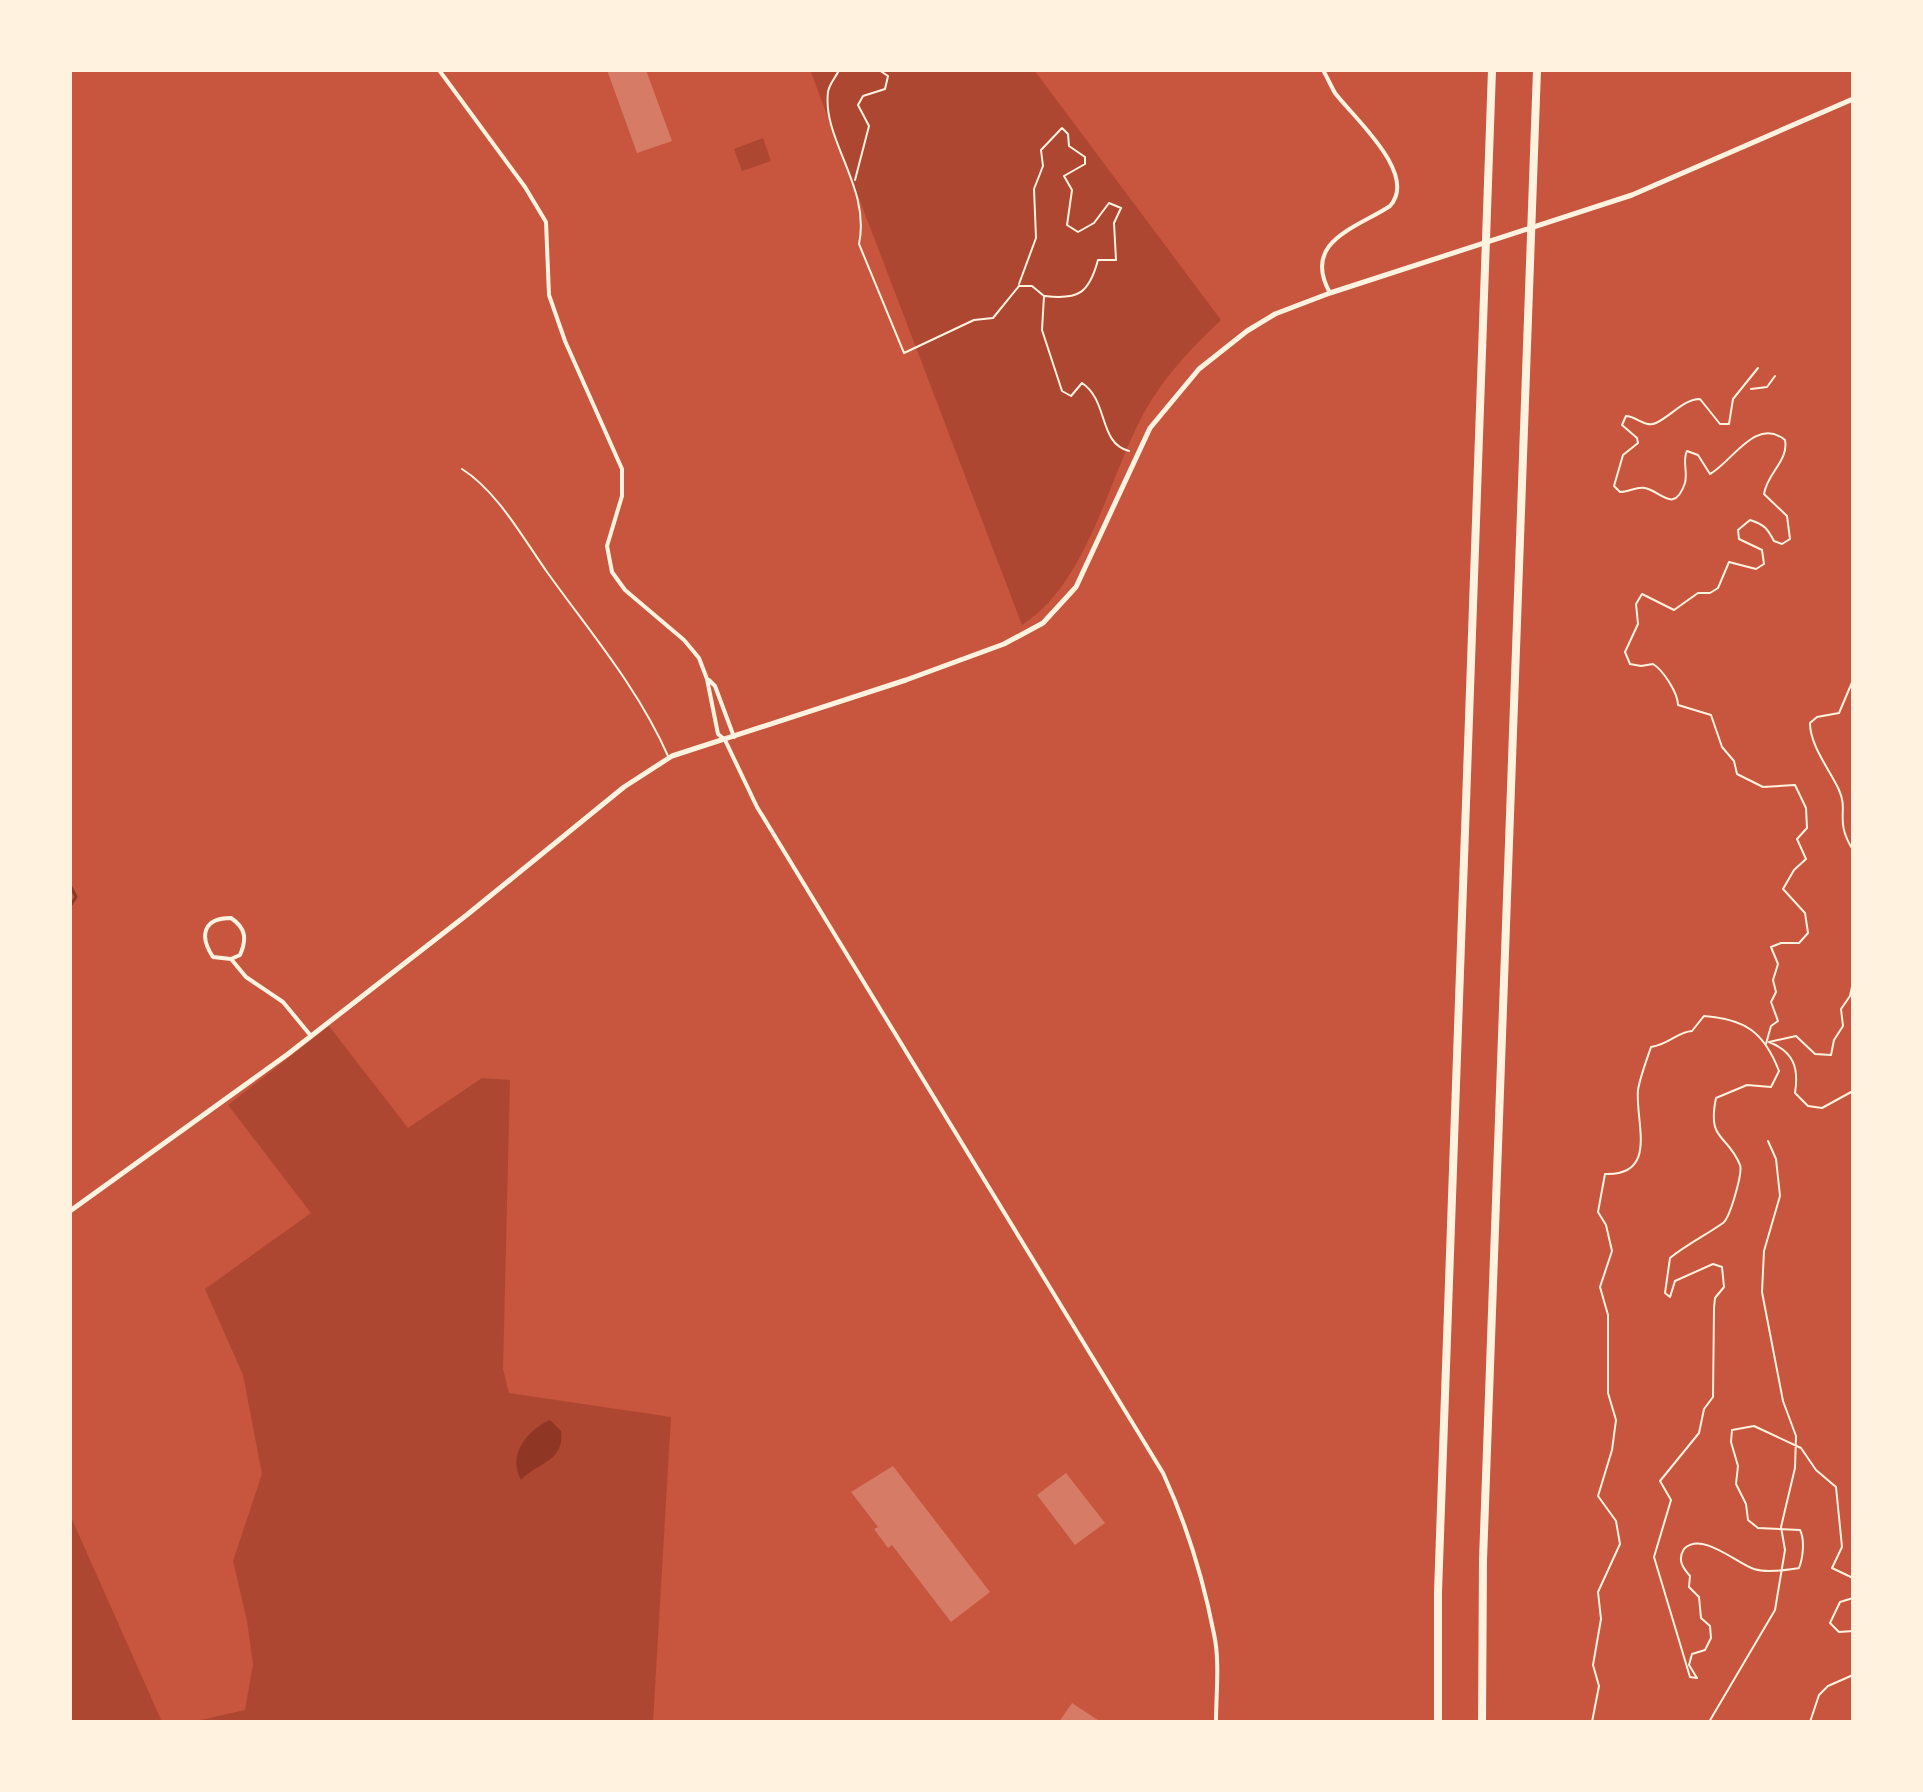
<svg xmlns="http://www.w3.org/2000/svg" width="1923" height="1792" font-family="'Roboto Condensed',sans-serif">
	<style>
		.green { fill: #ae4732 }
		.water { fill: #8f3625 }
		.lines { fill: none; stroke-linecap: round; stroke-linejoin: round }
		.stream { stroke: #8f3625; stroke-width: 3 }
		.building { fill: #d67c66 }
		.path { stroke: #fff3e0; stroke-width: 2 }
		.service { stroke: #fff3e0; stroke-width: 2 }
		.minor { stroke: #fff3e0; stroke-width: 4 }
		.tertiary { stroke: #fff3e0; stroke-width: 5 }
		.motorway { stroke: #fff3e0; stroke-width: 8 }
	</style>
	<rect width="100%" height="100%" fill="#c8553d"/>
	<path class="green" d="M810,70H1034L1221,320C1192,347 1166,375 1146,409C1108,477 1089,582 1022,625Z
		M763,138L771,161L742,171L734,149Z
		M329,1026L408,1128L482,1078L510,1080L503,1369L509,1393L671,1417L653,1722H192L245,1710L253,1664L247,1621L233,1561L262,1474L243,1375L205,1289L311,1213L228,1105Z
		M70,1515L162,1722H70Z"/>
	<path class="water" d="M550,1420L561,1431C565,1462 537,1462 521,1480C507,1456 527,1430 550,1420Z"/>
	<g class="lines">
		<path class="stream" d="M70,885L76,897L70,906"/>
	</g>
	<path class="building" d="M607,70H646L672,141L637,153Z
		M893,1466L990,1592L951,1622L892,1545L888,1548L874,1529L878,1527L851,1492Z
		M1066,1473L1105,1523L1075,1545L1037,1495Z
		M1072,1703L1101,1722H1059Z"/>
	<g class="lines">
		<path class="path" d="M839,70C836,77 829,84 828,92C822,140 871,187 859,244L904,353L974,320L993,318L1019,286H1032L1044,296L1042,330L1062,391L1071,396L1082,383C1109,401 1098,443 1129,451
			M855,180L869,126L858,105L863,96L885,89L888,76L879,70
			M1019,284L1036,238L1034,189L1043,166L1041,150L1062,128L1068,134L1069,146L1085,157V164L1064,176L1072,190L1067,225L1078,232L1094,223L1109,203L1121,208L1114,223L1116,260H1098C1089,293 1079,300 1045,296
			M1758,368L1733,399L1729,424H1720L1700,399C1684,399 1671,416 1656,423C1645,428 1636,416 1626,416L1622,425L1637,438L1638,443L1623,455L1614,486L1620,492C1629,492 1637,486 1645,488C1661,491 1674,515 1685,483C1688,471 1682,461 1687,451L1698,455L1710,474C1732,462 1756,416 1785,440C1789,461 1767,473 1764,494L1787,516L1790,539L1782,544L1774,541C1767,528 1765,525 1750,520L1738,530L1739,539L1762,550L1764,564L1756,569L1729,562L1718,588L1710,593H1698L1674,610L1642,594L1636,604L1638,624L1625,652L1630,664L1641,666L1653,664C1663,670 1678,693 1678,705L1711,715L1722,747L1734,761L1737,774L1763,787L1795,785L1806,808L1807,828L1797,839L1806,859L1794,870L1783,889L1805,913L1808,933L1799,943H1781L1771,947L1778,964L1773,980L1776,992L1771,1002L1778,1021L1771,1026L1766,1044
			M1751,389L1767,387L1775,376
			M1853,680L1839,713L1817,717L1810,723C1810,746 1830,770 1839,790C1849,812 1834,820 1853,850
			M1853,982L1850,996L1841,1009L1843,1026L1834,1040L1831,1055L1815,1054L1796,1036L1769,1042C1794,1052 1799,1068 1795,1093L1808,1106L1822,1108L1853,1091
			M1853,1598L1840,1602L1830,1623L1839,1632L1853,1631
			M1592,1722L1599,1686L1593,1665L1601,1619L1598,1592L1620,1544L1616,1521L1598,1496L1612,1450L1616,1420L1608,1393V1315L1600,1287L1612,1251L1606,1225L1598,1212L1605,1174C1659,1176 1635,1122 1638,1090C1640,1077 1647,1059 1651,1047C1670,1044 1677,1032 1692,1031L1704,1016C1745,1019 1764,1032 1779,1071L1771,1087L1747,1085L1716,1098C1707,1142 1727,1133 1740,1165C1743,1172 1730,1218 1723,1223C1706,1235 1686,1245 1670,1258L1665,1293L1670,1297L1675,1281L1713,1264L1722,1267L1724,1287L1715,1298L1714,1308L1713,1397L1704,1409L1699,1433L1660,1481L1671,1500L1654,1557L1690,1677L1697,1678L1689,1665L1692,1654L1705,1650L1711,1638L1710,1626L1701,1618L1699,1597L1689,1587L1690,1576C1683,1568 1677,1560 1684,1549C1702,1531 1736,1563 1754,1569C1767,1573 1785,1570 1799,1568C1803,1558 1805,1540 1800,1530L1758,1528L1748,1520L1746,1504L1736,1484L1738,1466L1731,1442L1732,1430L1754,1426L1801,1448L1816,1470L1836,1487L1842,1547L1832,1568L1853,1578
			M1709,1722L1775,1610L1785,1550L1781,1527L1795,1468L1796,1436L1783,1401L1762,1292L1764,1251L1780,1196L1776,1159L1768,1141
			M1810,1722L1819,1695L1828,1686L1853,1675"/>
		<path class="service" d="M462,469C497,491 523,538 547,572C590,632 638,688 668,756"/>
		<path class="minor" d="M439,70L525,187L546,222L549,295L565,341L622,469V496L607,546L612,572L625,590L684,640L699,658L707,679L718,734L725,740L757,807L1163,1473C1187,1525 1203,1578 1214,1634C1220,1661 1216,1694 1216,1722
			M1323,70C1327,77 1331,86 1335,93C1353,117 1419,174 1390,206C1357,228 1301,241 1330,293
			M709,680L715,686L734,737
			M231,959L213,957C199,936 203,918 231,918C246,928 247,939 240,955L231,959L246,977L283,1002L311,1036"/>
		<path class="tertiary" d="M70,1211L288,1054L468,914L624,787L672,756L906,680L1004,644L1043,623L1076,587L1150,428L1199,369L1247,331L1275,314L1330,293L1632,195L1853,99"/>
		<path class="motorway" d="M1438,1722V1592L1492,70
			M1482,1722L1483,1560L1537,70"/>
	</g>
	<rect width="1923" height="1792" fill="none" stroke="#fff3e0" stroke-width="144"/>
</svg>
